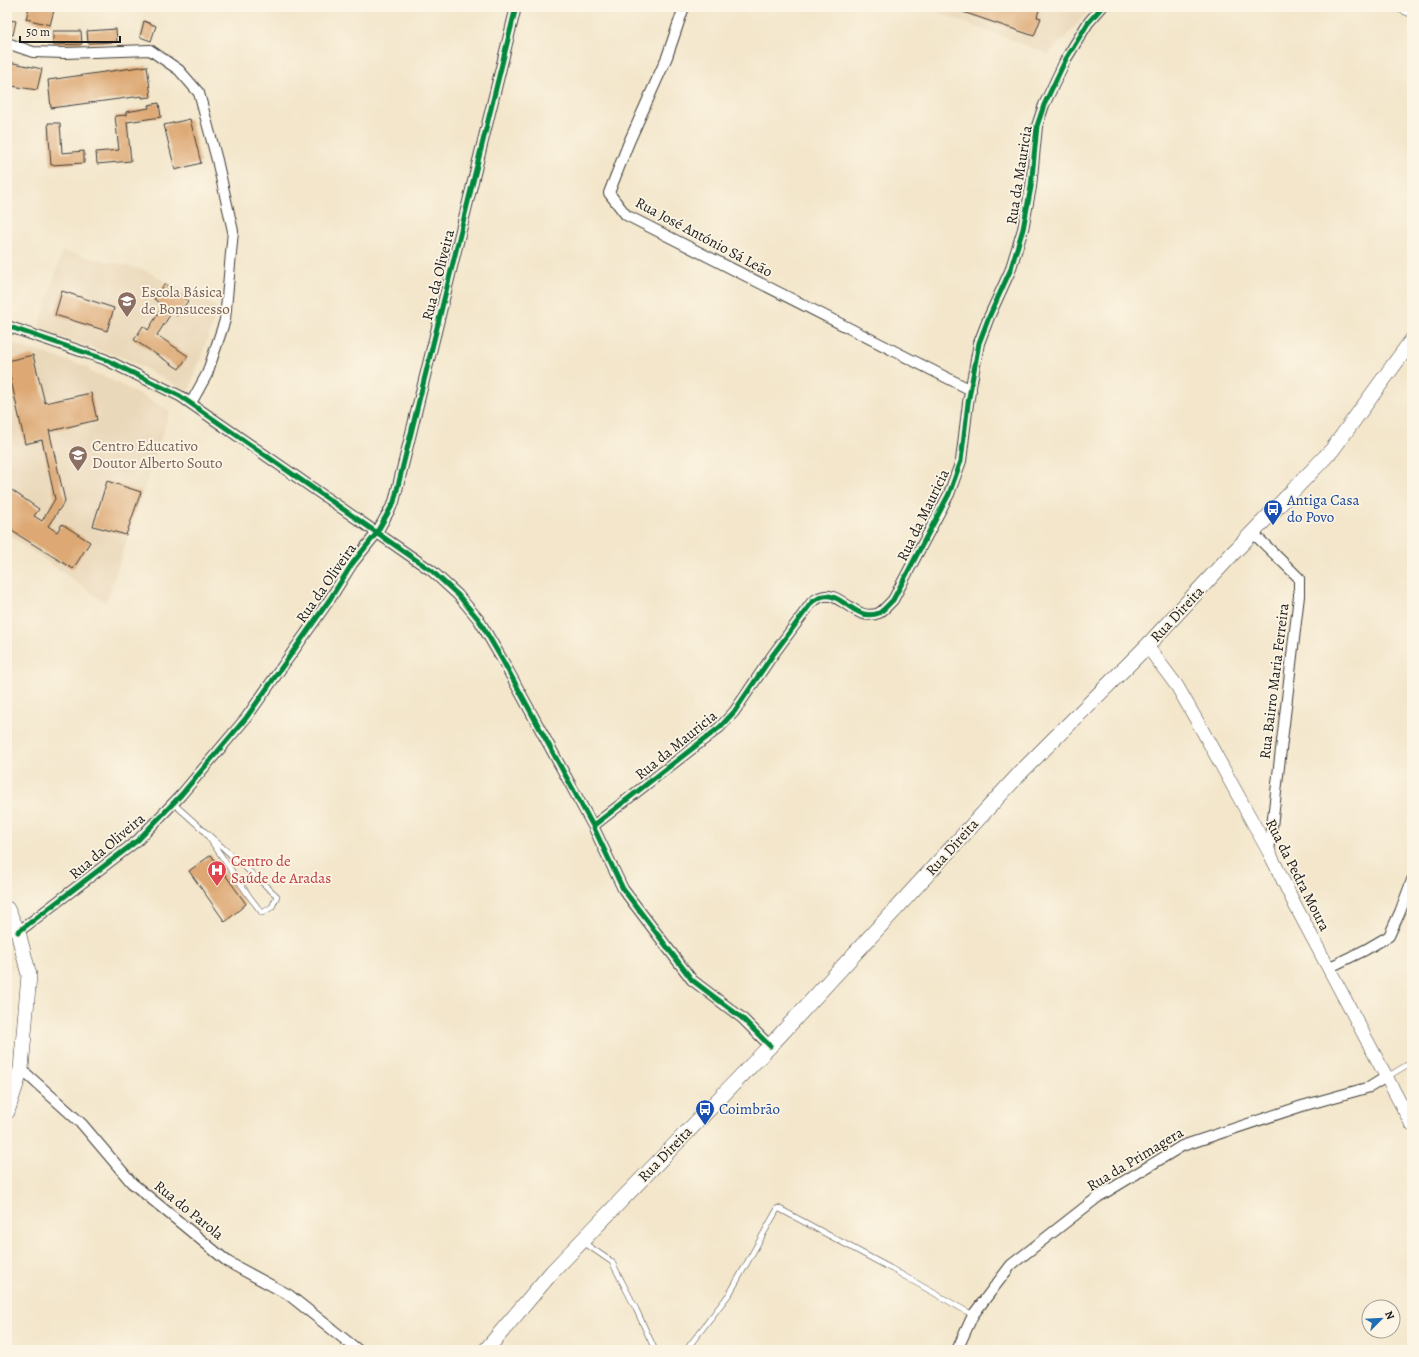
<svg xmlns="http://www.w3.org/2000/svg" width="1419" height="1357" font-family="Alegreya,serif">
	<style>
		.built { fill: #ead8ba }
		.building { fill: #dda873 }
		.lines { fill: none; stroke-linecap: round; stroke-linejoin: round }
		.service-casing { stroke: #3c3a36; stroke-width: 6 }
		.minor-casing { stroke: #3c3a36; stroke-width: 12 }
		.tertiary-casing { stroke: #3c3a36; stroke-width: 14 }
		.secondary-casing { stroke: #3c3a36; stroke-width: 16 }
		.service { stroke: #fff; stroke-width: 5 }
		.minor { stroke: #fff; stroke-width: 10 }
		.tertiary { stroke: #fff; stroke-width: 13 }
		.secondary { stroke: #fff; stroke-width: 15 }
		.cycleway-casing { stroke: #fcf5e5; stroke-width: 8 }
		.cycleway { stroke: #00873e; stroke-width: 5 }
		.labels { text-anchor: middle; stroke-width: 3.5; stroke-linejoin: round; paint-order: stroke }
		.street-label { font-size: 15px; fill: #1c1c1c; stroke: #fcf5e5 }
		.education-label { font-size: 15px; fill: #785e54; stroke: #fcf5e5; text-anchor: start }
		.transit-label { font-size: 15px; fill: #164399; stroke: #fcf5e5; text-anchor: start }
		.health-label { font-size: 15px; fill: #be3a42; stroke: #fcf5e5; text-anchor: start }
	</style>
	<rect width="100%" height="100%" fill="#fcf5e5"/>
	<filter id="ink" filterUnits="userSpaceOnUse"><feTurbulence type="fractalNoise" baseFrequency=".025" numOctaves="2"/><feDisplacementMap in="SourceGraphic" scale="8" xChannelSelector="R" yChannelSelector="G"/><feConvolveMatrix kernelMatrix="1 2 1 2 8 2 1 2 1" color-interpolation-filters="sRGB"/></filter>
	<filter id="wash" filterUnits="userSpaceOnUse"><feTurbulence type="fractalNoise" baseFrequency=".012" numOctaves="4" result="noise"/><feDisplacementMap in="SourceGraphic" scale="16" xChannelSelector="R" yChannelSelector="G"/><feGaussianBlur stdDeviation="0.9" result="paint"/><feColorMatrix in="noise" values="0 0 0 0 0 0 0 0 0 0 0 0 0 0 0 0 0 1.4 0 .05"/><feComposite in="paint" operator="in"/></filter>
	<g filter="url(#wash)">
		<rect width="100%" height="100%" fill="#f3e6cb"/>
		<path class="built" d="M924,7H1093L1049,54Z
			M62,251L141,269L218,307L189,392L130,360L38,330Z
			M7,342L88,367L90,372L108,378L170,411L106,603L7,533Z"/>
		<g id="blocks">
			<path class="building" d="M29,7H55L50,25L26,19Z
				M948,7H1040L1037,17L1041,18L1034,36Z
				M9,20L16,21L13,35L7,34Z
				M144,21L156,26L151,41L140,37Z
				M116,29L117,42L88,43L87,31Z
				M53,31H81L82,44L53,45Z
				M7,59L9,62L42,69L37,90L12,86L10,96L7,95Z
				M147,66L151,97L142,98V96L51,108L48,80Z
				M159,103L161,117L127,122L131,161L97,164L96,152L119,150L115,116L126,115V112L149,108L148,105Z
				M190,119L201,163L175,170L164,125Z
				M48,123H60L62,153L84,151V163L51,165Z
				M165,284L188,301L177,316L172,312L157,335L188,356L179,369L134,340L143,326L148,330L163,306L154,299Z
				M62,291L114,308L107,331L55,315Z
				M33,355L45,403L91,393L97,420L51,431L49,430L65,501L48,526L57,532L62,524L90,542L73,569L7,528V495L10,489L39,509L34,516L42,521L55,499L42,440L25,444L7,362V361Z
				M107,481L141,492L126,535L93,526Z
				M211,855L246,904L225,922L189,871Z"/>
		</g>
	</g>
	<g filter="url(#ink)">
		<use href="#blocks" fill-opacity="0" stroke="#3c3a36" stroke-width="1"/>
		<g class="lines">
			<defs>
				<path id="service" d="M1239,7L1252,9L1256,7
					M1394,7L1412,15
					M173,803L277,896L272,907L262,913L249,896L205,832
					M1387,1077L1412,1062
					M583,1242L612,1262L636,1309L655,1350
					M686,1350L730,1293L778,1208L890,1268L973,1315"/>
				<path id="minor" d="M684,7L667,57L629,142L609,193L626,215L971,390
					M7,43L33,52L65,53L150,50L179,70L199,93L217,160L233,231L225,320L207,374L191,403
					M7,326L104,359L180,396L432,571L458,595L479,620L503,661L593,826L623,889L692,980L742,1018L770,1046
					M1253,533L1299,578V596L1269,852
					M593,826L720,727L734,712L772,656L812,602C815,600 818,598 821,597C840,589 855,623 879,613C884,610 889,604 893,600L949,494L961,461L968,403L979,343L989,317L1010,271L1023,229L1031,187L1037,126L1044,105L1066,59L1088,23L1102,7
					M18,932L138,840L181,795L246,718L330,599L352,564L376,534L394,502L516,7
					M1328,968L1365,950L1389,936L1400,912L1412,880
					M21,1069L82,1124L132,1183L228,1262L289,1295L358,1350
					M957,1350L973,1315L1011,1265L1098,1197L1182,1146L1302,1106L1370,1087L1386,1077"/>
				<path id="tertiary" d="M1147,646L1177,686L1201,728L1269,852L1295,905L1412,1125"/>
				<path id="secondary" d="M7,909L18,932L29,975L21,1069L7,1112
					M486,1350L552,1272L770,1046L1023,770L1147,646L1234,552L1332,450L1412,340"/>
			</defs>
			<use href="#service" class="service-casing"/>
			<use href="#minor" class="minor-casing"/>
			<use href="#tertiary" class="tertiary-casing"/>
			<use href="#secondary" class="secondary-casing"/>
			<use href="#service" class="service"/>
			<use href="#minor" class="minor"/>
			<use href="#tertiary" class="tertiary"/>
			<use href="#secondary" class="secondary"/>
			<defs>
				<path id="cycleway" d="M7,326L104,359L180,396L432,571L458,595L479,620L503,661L593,826L623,889L692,980L742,1018L770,1046
					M593,826L720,727L734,712L772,656L812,602C815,600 818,598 821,597C840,589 855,623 879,613C884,610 889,604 893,600L949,494L961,461L968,403L979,343L989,317L1010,271L1023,229L1031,187L1037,126L1044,105L1066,59L1088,23L1102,7
					M18,932L138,840L181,795L246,718L330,599L352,564L376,534L394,502L516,7"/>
			</defs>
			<use href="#cycleway" class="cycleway-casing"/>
			<use href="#cycleway" class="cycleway"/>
		</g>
	</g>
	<defs>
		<symbol id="school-pin" viewBox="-11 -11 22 30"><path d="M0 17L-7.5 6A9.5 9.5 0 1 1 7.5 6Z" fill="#8d6e63" stroke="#fcf5e5"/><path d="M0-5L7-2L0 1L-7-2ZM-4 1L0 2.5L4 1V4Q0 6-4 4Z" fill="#fff"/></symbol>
		<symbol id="bus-pin" viewBox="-11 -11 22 30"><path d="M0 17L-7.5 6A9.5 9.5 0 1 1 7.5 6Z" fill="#1a4fb4" stroke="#fcf5e5"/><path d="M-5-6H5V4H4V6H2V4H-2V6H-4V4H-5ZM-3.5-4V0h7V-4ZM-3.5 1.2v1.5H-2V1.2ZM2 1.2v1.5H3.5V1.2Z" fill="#fff"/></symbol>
		<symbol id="hospital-pin" viewBox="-11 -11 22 30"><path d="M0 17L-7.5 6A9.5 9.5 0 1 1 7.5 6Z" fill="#e0444e" stroke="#fcf5e5"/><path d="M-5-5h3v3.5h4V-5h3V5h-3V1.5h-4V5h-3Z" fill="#fff"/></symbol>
	</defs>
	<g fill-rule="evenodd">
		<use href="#school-pin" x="116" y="290" width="22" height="30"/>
		<use href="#school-pin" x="67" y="444" width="22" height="30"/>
		<use href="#bus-pin" x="1262" y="498" width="22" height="30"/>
		<use href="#hospital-pin" x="206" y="859" width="22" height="30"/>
		<use href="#bus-pin" x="694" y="1098" width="22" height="30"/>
	</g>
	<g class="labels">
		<g class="street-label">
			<text transform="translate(1019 175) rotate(-81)" y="5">Rua da Mauricia</text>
			<text transform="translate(704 237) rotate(28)" y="5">Rua José António Sá Leão</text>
			<text transform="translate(438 275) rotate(-76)" y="5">Rua da Oliveira</text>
			<text transform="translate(923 515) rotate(-64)" y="5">Rua da Mauricia</text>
			<text transform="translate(326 583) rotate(-55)" y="5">Rua da Oliveira</text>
			<text transform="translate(1177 614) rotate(-47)" y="5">Rua Direita</text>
			<text transform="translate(1274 681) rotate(-83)" y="5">Rua Bairro Maria Ferreira</text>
			<text transform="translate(676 745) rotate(-39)" y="5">Rua da Mauricia</text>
			<text transform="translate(107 846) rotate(-40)" y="5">Rua da Oliveira</text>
			<text transform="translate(952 847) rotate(-48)" y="5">Rua Direita</text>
			<text transform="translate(1298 875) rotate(63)" y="5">Rua da Pedra Moura</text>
			<text transform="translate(665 1154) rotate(-46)" y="5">Rua Direita</text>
			<text transform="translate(1135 1159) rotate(-31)" y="5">Rua da Primagera</text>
			<text transform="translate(189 1210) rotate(39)" y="5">Rua do Parola</text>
		</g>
		<g class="education-label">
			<text x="141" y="297">Escola Básica<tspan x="141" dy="17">de Bonsucesso</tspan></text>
			<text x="92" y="451">Centro Educativo<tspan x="92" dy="17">Doutor Alberto Souto</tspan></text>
		</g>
		<g class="transit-label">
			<text x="1287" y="505">Antiga Casa<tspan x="1287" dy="17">do Povo</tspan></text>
			<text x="719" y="1114">Coimbrão</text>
		</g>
		<g class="health-label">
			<text x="231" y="866">Centro de<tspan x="231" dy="17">Saúde de Aradas</tspan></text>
		</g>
	</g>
	<rect width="1419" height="1357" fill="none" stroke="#fcf5e5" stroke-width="24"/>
	<g transform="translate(1381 1319) rotate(66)"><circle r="19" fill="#fcf5e5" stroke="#a29e95"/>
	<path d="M0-3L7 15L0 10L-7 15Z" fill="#1f6fb2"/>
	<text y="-6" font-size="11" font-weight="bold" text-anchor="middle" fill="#1c1c1c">N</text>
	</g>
	<path d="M20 36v6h100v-6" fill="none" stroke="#1c1c1c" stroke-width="2"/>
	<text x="26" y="36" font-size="12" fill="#1c1c1c" stroke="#fcf5e5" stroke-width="3" paint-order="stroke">50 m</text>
</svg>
